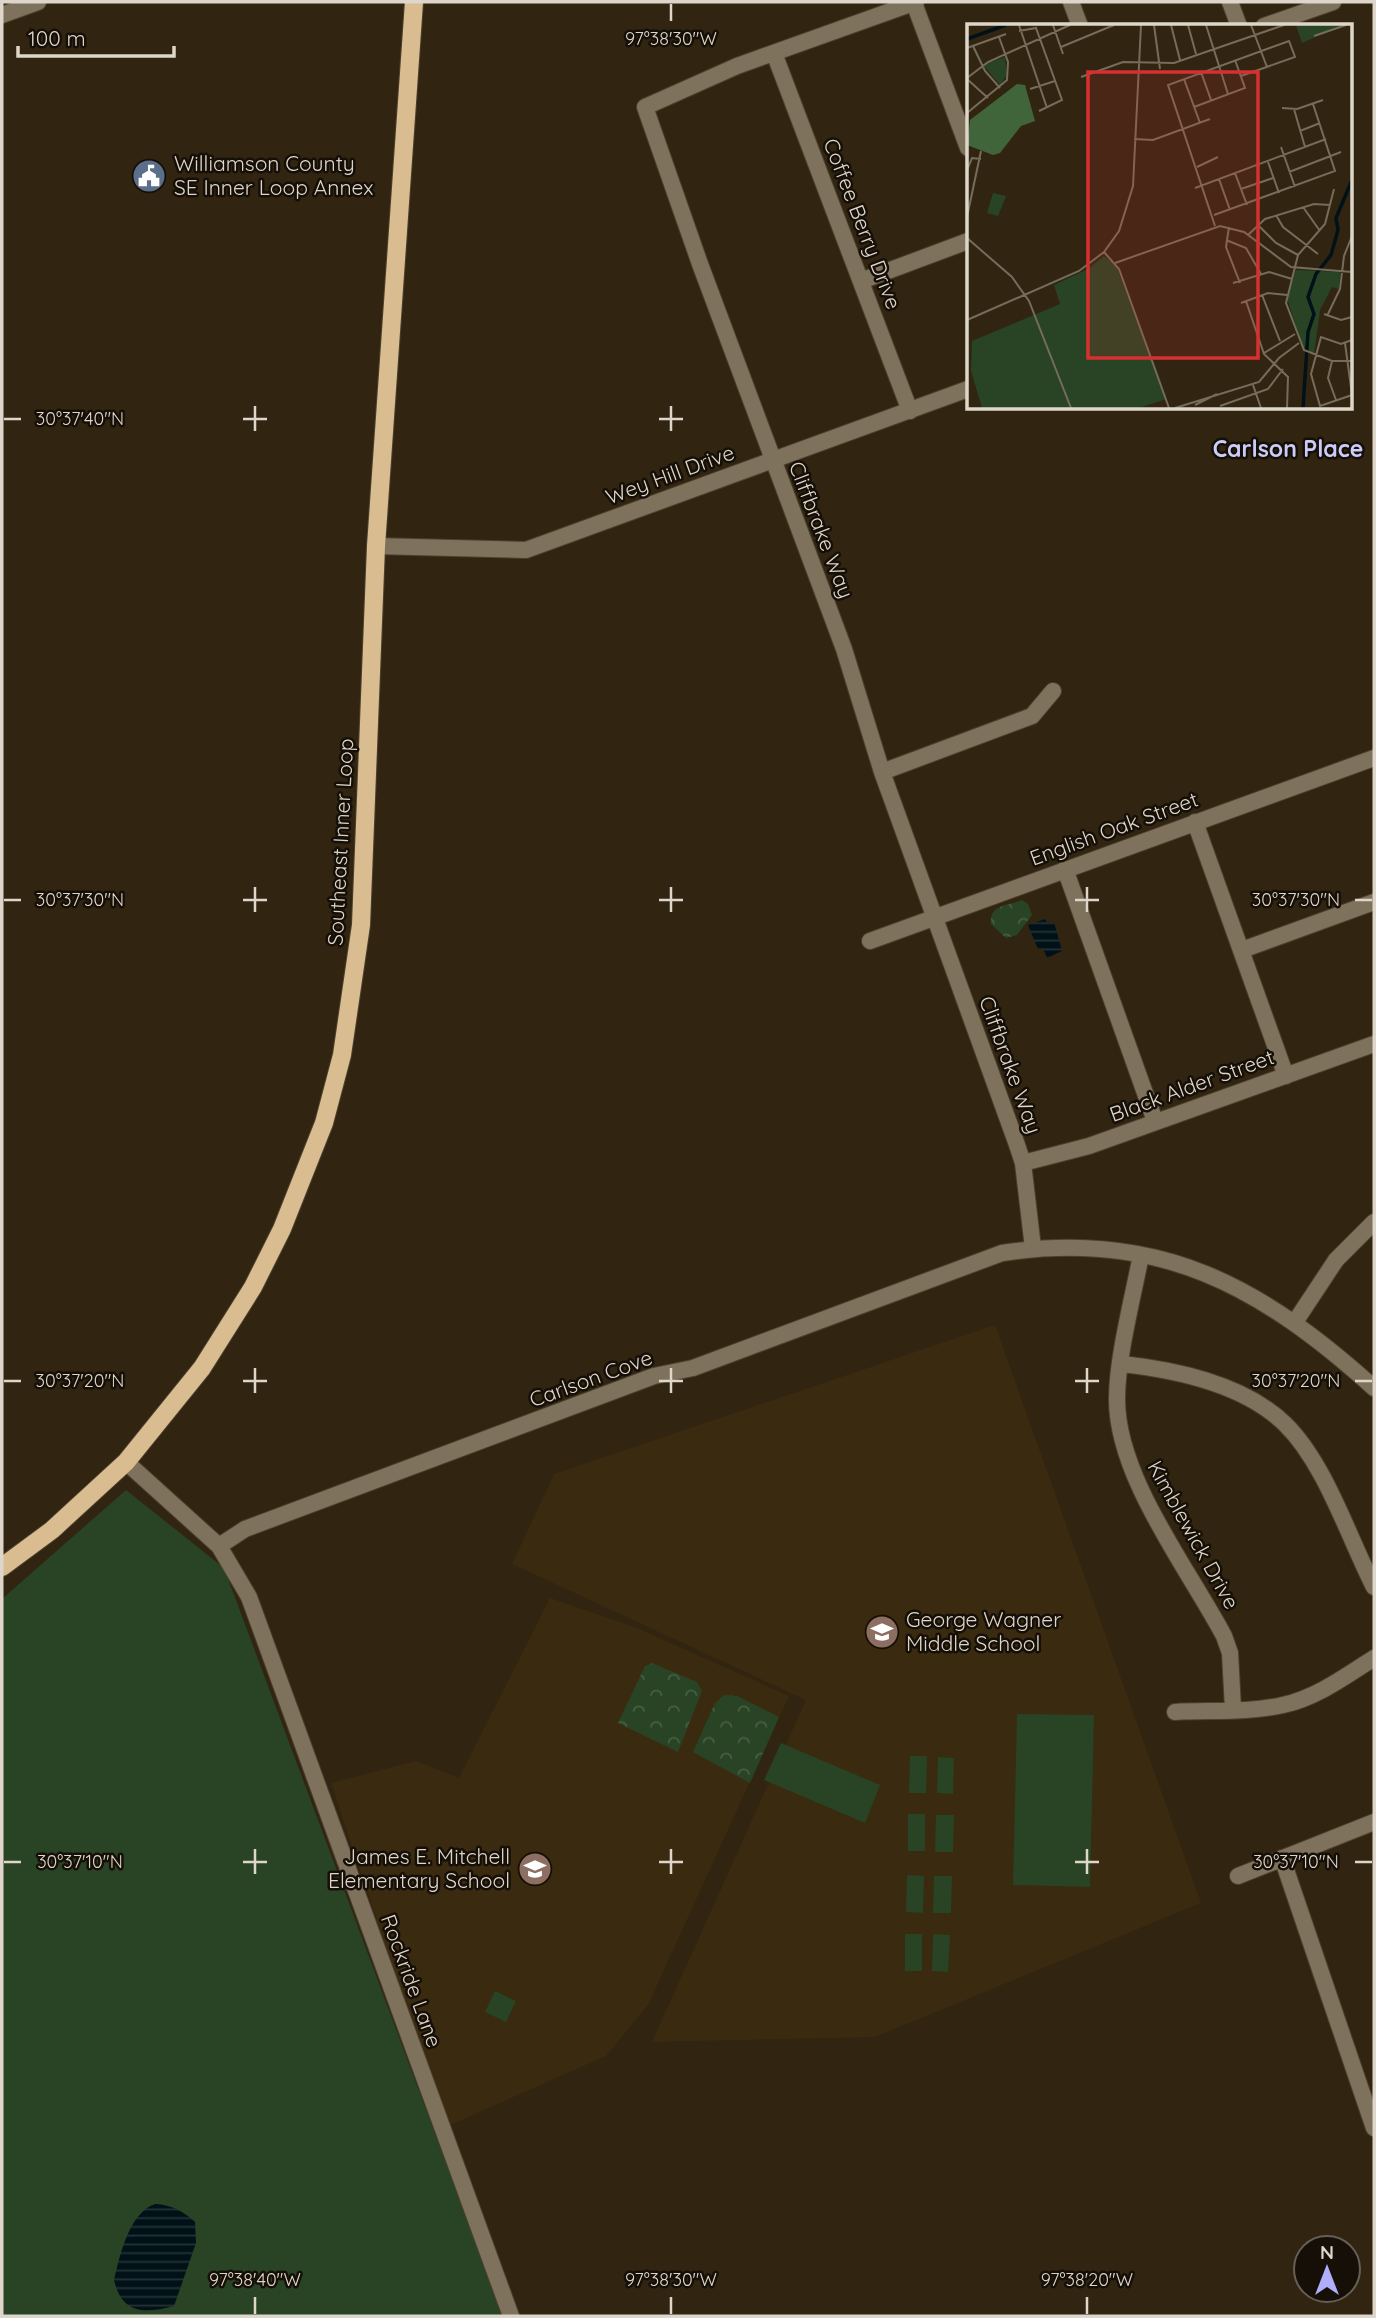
<svg xmlns="http://www.w3.org/2000/svg" width="1376" height="2318" font-family="Quicksand,sans-serif">
	<style>
		.built { fill: #3a2a0f }
		.green { fill: #284424 }
		.park { fill: url(#park-crowns) }
		.water { fill: url(#water-rules) }
		.lines { fill: none; stroke-linecap: round; stroke-linejoin: round }
		.minor-casing { stroke: #4d412f; stroke-width: 18 }
		.major-casing { stroke: #4d412f; stroke-width: 20 }
		.minor { stroke: #7f725d; stroke-width: 16 }
		.major { stroke: #d9bd91; stroke-width: 18 }
		.ticks { fill: none; stroke: #ded6ca; stroke-width: 2.5 }
		.labels { text-anchor: middle; stroke-width: 5; stroke-linejoin: round; paint-order: stroke }
		.poi-label { font-size: 21px; fill: #ded6ca; stroke: #150f07; text-anchor: start }
		.street-label { font-size: 21px; fill: #ded6ca; stroke: #150f07 }
		.neighbourhood-label { font-size: 23px; font-weight: bold; fill: #ccccf8; stroke: #150f07 }
		.inset-river { fill: none; stroke: #001117; stroke-width: 3.5 }
		.inset-road { fill: none; stroke: #766c5b; stroke-width: 2 }
		.view { fill: #d63130; fill-opacity: 0.15; stroke: #d63130; stroke-width: 3.5 }
		.inset-edge { fill: none; stroke: #ded6ca; stroke-width: 3.5 }
		.ticks-label { font-size: 18px; text-anchor: middle; fill: #ded6ca; stroke: #150f07; stroke-width: 5; stroke-linejoin: round; paint-order: stroke }
	</style>
	<defs>
		<pattern id="park-crowns" width="20" height="18" patternUnits="userSpaceOnUse" patternTransform="scale(1.75)"><rect width="20" height="18" fill="#284424"/><path d="M2 6a3 3 0 1 1 6 0M12 15a3 3 0 1 1 6 0" fill="none" stroke="#475e42"/></pattern>
		<pattern id="water-rules" width="6" height="5" patternUnits="userSpaceOnUse" patternTransform="scale(1.75)"><rect width="6" height="5" fill="#001117"/><path d="M0 2.5h6" fill="none" stroke="#253337"/></pattern>
	</defs>
	<rect width="100%" height="100%" fill="#312511"/>
	<path class="built" d="M995,1325L1201,1903L875,2037L652,2042L806,1700L512,1564L554,1474Z
		M550,1598L637,1628L789,1696L648,2005L606,2056L446,2127L331,1783L416,1761L459,1778Z"/>
	<path class="green" d="M126,1490L224,1568L503,2316H2V1599Z
		M1017,1714L1094,1715L1090,1887L1013,1885Z
		M781,1743L880,1785L865,1823L764,1780Z
		M910,1756H927L926,1793H909Z
		M938,1757L954,1758L953,1794L937,1793Z
		M908,1814H925V1851H908Z
		M936,1815H954L953,1852H935Z
		M907,1875L924,1876L923,1913L906,1912Z
		M934,1876H952L951,1913H933Z
		M905,1934H922V1971H905Z
		M933,1934L950,1935L948,1972L932,1971Z
		M495,1991L516,2001L506,2022L485,2012Z"/>
	<path class="park" d="M1022,900L1028,904L1032,915L1017,935L1006,938L991,924C989,904 1008,906 1022,900Z
		M652,1663L697,1682L702,1691L678,1752L618,1723L645,1666Z
		M724,1695L737,1696L779,1717L750,1783L693,1752L715,1703Z"/>
	<path class="water" d="M1045,919L1048,924L1054,922L1062,951L1047,958L1043,948L1038,949L1028,925Z
		M155,2204C172,2205 183,2211 195,2222L196,2243L174,2306C144,2314 122,2314 114,2280C120,2255 129,2213 155,2204Z"/>
	<g class="lines">
		<defs>
			<path id="minor" d="M916,2L737,66L645,107L700,264L844,649L882,772L1016,1142L1023,1163L1033,1248
				M1071,2L1080,26
				M1230,2L1239,26
				M914,3L968,148
				M2,15L38,2
				M1264,26L1333,2
				M774,53L910,411
				M861,281L968,241
				M376,546L526,550L968,389
				M882,772L1032,716L1053,691
				M1195,822L1286,1076
				M1065,869L1155,1121
				M870,941L1374,758
				M1242,950L1374,902
				M1023,1163L1089,1146L1374,1044
				M1141,1255C1133,1297 1117,1358 1117,1398C1116,1476 1188,1568 1224,1636L1230,1653L1233,1709
				M1295,1322L1336,1260L1374,1222
				M1122,1364C1177,1370 1244,1384 1285,1424C1325,1463 1348,1536 1374,1587
				M126,1462L219,1546L249,1597L511,2316
				M219,1546L245,1529L654,1376L693,1368L1002,1253C1159,1229 1262,1287 1374,1388
				M1175,1712C1210,1710 1248,1713 1283,1705C1316,1698 1346,1676 1374,1658
				M1282,1858L1374,2128
				M1238,1876L1374,1822"/>
			<path id="major" d="M2,1567L52,1530L126,1462L202,1368L253,1287L282,1229L324,1123L342,1055L361,925L376,546L414,2"/>
		</defs>
		<use href="#minor" class="minor-casing"/>
		<use href="#major" class="major-casing"/>
		<use href="#minor" class="minor"/>
		<use href="#major" class="major"/>
	</g>
	<path class="ticks" d="M671,4V21M255,406V431M671,406V431M4,419H21M243,419H267M659,419H683M255,887V912M671,887V912M1087,887V912M4,900H21M243,900H267M659,900H683M1075,900H1099M1355,900H1372M255,1368V1393M671,1368V1393M1087,1368V1393M4,1381H21M243,1381H267M659,1381H683M1075,1381H1099M1355,1381H1372M255,1849V1874M671,1849V1874M1087,1849V1874M4,1862H21M243,1862H267M659,1862H683M1075,1862H1099M1355,1862H1372M255,2297V2314M671,2297V2314M1087,2297V2314"/>
	<defs>
		<symbol id="civic-disc" viewBox="-11 -11 22 22"><circle r="9.5" fill="#5c6f8a" stroke="#150f07"/><path d="M-.6-6.5H3V-4.5H.6V-3L4-1V1h2V6H-6V1h2V-1L-.6-3ZM-1.2 2.5V6h2.4V2.5Z" fill="#fff"/></symbol>
		<symbol id="school-disc" viewBox="-11 -11 22 22"><circle r="9.5" fill="#8d6e63" stroke="#150f07"/><path d="M0-5L7-2L0 1L-7-2ZM-4 1L0 2.5L4 1V4Q0 6-4 4Z" fill="#fff"/></symbol>
	</defs>
	<g fill-rule="evenodd">
		<use href="#civic-disc" x="130" y="157" width="38" height="38"/>
		<use href="#school-disc" x="863" y="1613" width="38" height="38"/>
		<use href="#school-disc" x="516" y="1850" width="38" height="38"/>
	</g>
	<g class="labels">
		<g class="poi-label">
			<text x="174" y="171">Williamson County<tspan x="174" dy="24">SE Inner Loop Annex</tspan></text>
			<text x="906" y="1627">George Wagner<tspan x="906" dy="24">Middle School</tspan></text>
			<text x="510" y="1864" text-anchor="end">James E. Mitchell<tspan x="510" dy="24">Elementary School</tspan></text>
		</g>
		<g class="street-label">
			<text transform="translate(862 224) rotate(69)" y="7">Coffee Berry Drive</text>
			<text transform="translate(670 475) rotate(-20)" y="7">Wey Hill Drive</text>
			<text transform="translate(821 530) rotate(69)" y="7">Cliffbrake Way</text>
			<text transform="translate(1114 829) rotate(-20)" y="7">English Oak Street</text>
			<text transform="translate(341 842) rotate(-87)" y="7">Southeast Inner Loop</text>
			<text transform="translate(1010 1065) rotate(70)" y="7">Cliffbrake Way</text>
			<text transform="translate(1192 1086) rotate(-20)" y="7">Black Alder Street</text>
			<text transform="translate(591 1379) rotate(-20)" y="7">Carlson Cove</text>
			<text transform="translate(1193 1535) rotate(61)" y="7">Kimblewick Drive</text>
			<text transform="translate(411 1981) rotate(70)" y="7">Rockride Lane</text>
		</g>
		<g class="neighbourhood-label">
			<text x="1288" y="457">Carlson Place</text>
		</g>
	</g>
	<g transform="translate(967 24)">
		<rect width="385" height="385" fill="#312511"/>
		<path d="M26,169L39,172L31,192L20,189ZM137,232L149,241L199,375L172,384H15L4,347L5,317L93,280L87,261L121,245Z" fill="#284424"/>
		<path d="M50,60L58,61L68,97L54,102L33,129L26,131L0,121L3,96Z" fill="#41653b"/>
		<path d="M329,1H375L335,19ZM38,33L40,51L33,61L16,41ZM329,246L373,248L372,265L365,263L353,286L347,330L335,322L320,274Z" fill="#284424"/>
		<path class="inset-river" d="M0,15L39,1M336,384L341,308L347,290L341,273L349,250L364,231L371,206L369,194L385,156"/>
		<path class="inset-road" d="M52,1L80,84M86,1L96,30M187,1L193,45M204,1L213,36M221,1L229,30M239,1L261,70M284,1L300,43M52,7L69,4L95,76L72,87M347,12L379,1M6,22L18,47L33,64M94,23L147,1M0,24L39,10M234,48L244,76M114,53L156,38L207,39L317,1M0,54L21,38L103,1M0,55L21,74M217,55L233,99M63,65L88,57M227,83L278,64L268,36M315,84L330,85L356,76M327,85L338,123M0,89L40,56L41,38L32,13M333,107L353,99M167,115L186,116L243,95M314,123L328,163M301,138L312,169M230,143L251,133M0,146L5,134L14,135M322,148L374,128M268,149L280,181M252,155L263,186M228,164L359,115M274,165L306,154M367,165L358,200L331,231L319,279L337,326L365,337H385M336,183L353,207M247,191L368,147L346,80M309,191L316,203L351,230M0,193L14,127M290,200L309,219L331,231M248,202L201,61L322,17L328,33L274,52M262,203L259,223L273,259M281,211L298,195L347,180L363,181M0,214L45,253L62,277L104,384M259,216L279,224L294,250M137,228L152,245L202,384M148,239L253,202L277,208L324,243L385,248M266,259L302,248L325,255M295,271L313,317M279,277L297,330L321,353L320,384M274,279L301,269L320,271M357,290L374,296L385,293M360,292L373,265L377,232L385,212M0,296L112,247L137,228L152,207L166,162L174,1M378,319L385,371L353,382L344,350L354,313L374,320L385,316M297,329L328,310M365,337L361,354L369,376M286,361L294,384M228,381L250,370M253,382L301,365L316,345M208,384L292,358L312,334L332,319"/>
		<path class="view" d="M121,48H291V334H121Z"/>
		<rect width="385" height="385" class="inset-edge"/>
	</g>
	<g class="ticks-label">
		<text x="671" y="45">97°38'30"W</text>
		<text x="80" y="425">30°37'40"N</text>
		<text x="80" y="906">30°37'30"N</text>
		<text x="1296" y="906">30°37'30"N</text>
		<text x="80" y="1387">30°37'20"N</text>
		<text x="1296" y="1387">30°37'20"N</text>
		<text x="80" y="1868">30°37'10"N</text>
		<text x="1296" y="1868">30°37'10"N</text>
		<text x="255" y="2286">97°38'40"W</text>
		<text x="671" y="2286">97°38'30"W</text>
		<text x="1087" y="2286">97°38'20"W</text>
	</g>
	<rect width="1376" height="2318" fill="none" stroke="#ded6ca" stroke-width="7"/>
	<g transform="translate(1327 2269)"><circle r="33" fill="#150f07" stroke="#655f55" stroke-width="2"/>
	<path d="M0-5L12 26L0 18L-12 26Z" fill="#b0aefa"/>
	<text y="-10" font-size="19" font-weight="bold" text-anchor="middle" fill="#ded6ca">N</text>
	</g>
	<path d="M18 46v10h156v-10" fill="none" stroke="#ded6ca" stroke-width="3.5"/>
	<text x="28" y="46" font-size="21" fill="#ded6ca" stroke="#150f07" stroke-width="5" paint-order="stroke">100 m</text>
</svg>
